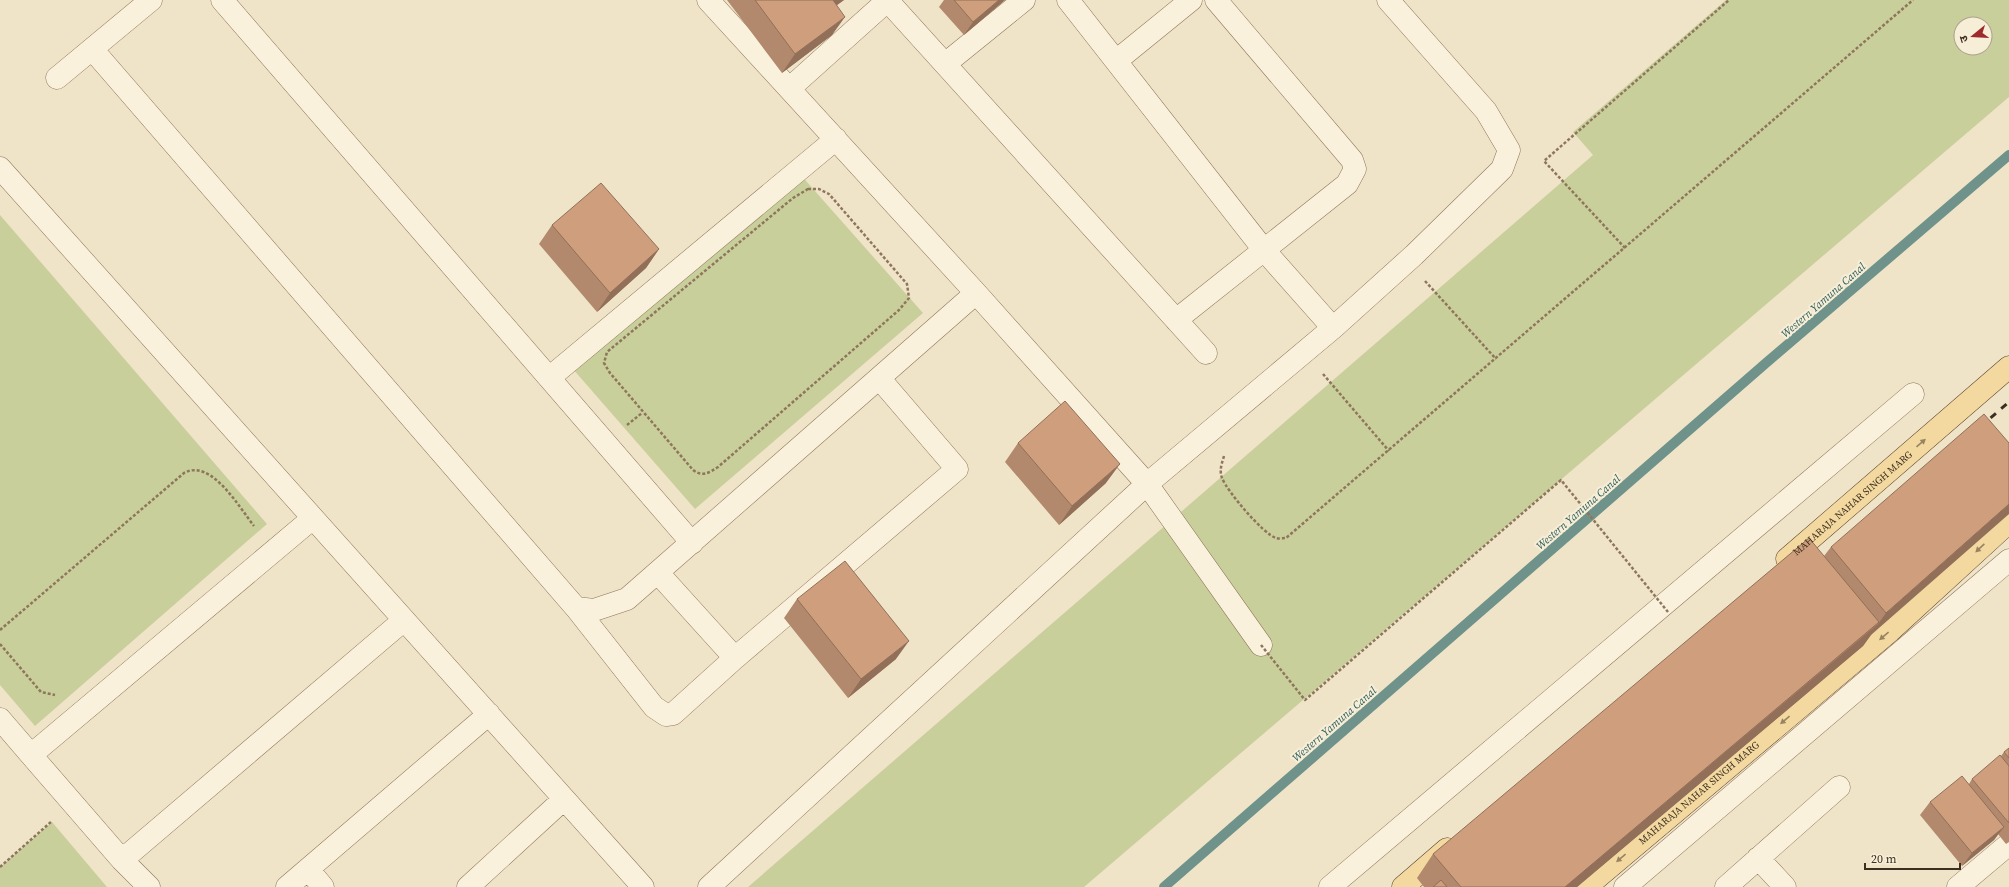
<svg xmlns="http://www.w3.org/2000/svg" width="2009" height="887" font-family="'Source Serif 4','Noto Sans Devanagari',serif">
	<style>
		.green { fill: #c9cf9b; fill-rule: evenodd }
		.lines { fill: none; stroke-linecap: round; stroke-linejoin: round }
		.stream { stroke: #6f938a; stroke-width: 10 }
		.minor-casing { stroke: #8d765c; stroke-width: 23 }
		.major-casing { stroke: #5b4430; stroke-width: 23 }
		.path { stroke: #8d765c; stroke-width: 2.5; stroke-dasharray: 3 2; stroke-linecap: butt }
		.minor { stroke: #faf1dc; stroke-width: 22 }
		.major { stroke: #f3d9a0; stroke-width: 22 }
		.rail { stroke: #3d2e20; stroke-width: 3; stroke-dasharray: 7 7; stroke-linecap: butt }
		.path-bridge { stroke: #8d765c; stroke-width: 2.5; stroke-dasharray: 3 2; stroke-linecap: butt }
		.wall { fill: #b2896c }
		.shaded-wall { fill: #916f58 }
		.building { fill: #cf9f7d; stroke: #916f58 }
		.oneway { fill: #988460 }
		.labels { text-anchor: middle; stroke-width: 4; stroke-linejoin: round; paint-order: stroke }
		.street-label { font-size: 10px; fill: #3d2e20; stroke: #f7eed8 }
		.water-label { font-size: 11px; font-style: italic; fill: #2f5d5a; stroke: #f7eed8 }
	</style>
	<rect width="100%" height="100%" fill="#f0e4c8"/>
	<path class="green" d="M1726,0H2009V97L1084,887H748L1593,155L1573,132ZM1961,24H1985V48H1961Z
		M799,173L923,313L695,509L572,368Z
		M0,215L267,524L35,726L0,685Z
		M52,822L107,887H0V867Z"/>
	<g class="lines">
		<path class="stream" d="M1164,887L1766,363L2009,155"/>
		<defs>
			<path id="minor" d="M222,0L692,543
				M708,0L976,293L1147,484L1261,645
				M887,0L1206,353
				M1068,0L1264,250L1333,328
				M92,49L576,608L594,610L627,599L976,293
				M1116,61L1191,0
				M945,64L1024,0
				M57,78L151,0
				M790,88L888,0
				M0,168L643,887
				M1176,320L1347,184L1355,169L1352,160L1216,0
				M549,378L836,139
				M658,573L735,658
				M576,608L654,707L666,715L673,714L735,658L957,469L879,378
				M0,719L31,755L313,518
				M31,755L122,860L404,620
				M1758,858L1785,887
				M122,860L149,887
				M308,869L323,887
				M287,887L489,714
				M468,887L564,799
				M709,887L1147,484L1333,328L1414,255L1502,169L1509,150L1486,111L1388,0
				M1330,887L1913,394
				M1625,887L2009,560
				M1726,887L1839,787
				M1958,887L2009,844"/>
			<g id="major">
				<path id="s1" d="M1787,559L2009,367"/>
				<path d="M1403,887L1447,849"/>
				<path id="s2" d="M1586,887L1890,631L2009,522"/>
			</g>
		</defs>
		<use href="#minor" class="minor-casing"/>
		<use href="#major" class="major-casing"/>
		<path class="path" d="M808,189H819L829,194L907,284L909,298L899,310L718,467C709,473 702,477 693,470L610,373L604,363L607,352L793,198Z
			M1625,248L1544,161L1729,0
			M1425,281L1496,359
			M1323,374L1389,451
			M627,425L642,413
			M1224,456C1222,463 1219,470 1222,478C1227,491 1263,534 1276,538C1279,539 1283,538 1286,538L1913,0
			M0,630L184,473C211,458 239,507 254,526
			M0,644L41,692L55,695
			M0,867L52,821"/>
		<use href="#minor" class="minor"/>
		<use href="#major" class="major"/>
		<path class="rail" d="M1980,427L2009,402"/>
		<path class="path-bridge" d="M1261,645L1305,700L1561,480L1668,612"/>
	</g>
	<path class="wall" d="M727,0H844L837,5L832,35L782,73Z
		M944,0H1005L964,35L939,7Z
		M552,225L659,249L646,268L597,312L539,244Z
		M1018,443L1106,483L1059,525L1005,462Z
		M2009,443L1863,646L1577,887H1424L1417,878L1433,854L1824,556L1831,547Z
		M797,599L896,659L848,698L784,618Z
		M2009,748V842L2006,844L1998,834L1994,840L1962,866L1920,815L1930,802L1969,784L1972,779L2001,756L2004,752Z"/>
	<path class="shaded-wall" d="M832,0H844L819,18Z
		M999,0H1005L964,35L973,22Z
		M845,17L832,35L782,73L795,54Z
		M659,249L646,268L597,312L610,293Z
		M1120,464L1106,483L1059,525L1072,506Z
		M2009,504V514L1871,635L1863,646L1577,887H1565L1878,624L1886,613Z
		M909,641L896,659L848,698L861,679Z
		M2004,827L1994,840L1962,866L1972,853Z"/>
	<path class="building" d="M755,0H833L845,17L795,54Z
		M954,0H999L973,22Z
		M601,183L659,249L610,293L552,225Z
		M1065,401L1120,464L1072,506L1018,443Z
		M1984,414L2009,443V504L1886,613L1831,547Z
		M1809,538L1879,622L1565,887H1461L1433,854Z
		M845,561L909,641L861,679L797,599Z
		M2009,748V758L2004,752Z
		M2000,755L2009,766V823L1972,779Z
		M1962,776L2004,827L1972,853L1930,802Z
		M1441,880L1447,887H1433Z"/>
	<defs><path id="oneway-solid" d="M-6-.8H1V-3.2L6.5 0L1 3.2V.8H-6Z"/></defs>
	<g class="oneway">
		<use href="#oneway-solid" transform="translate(1921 443) rotate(-41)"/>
		<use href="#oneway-solid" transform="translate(1980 548) rotate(137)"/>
		<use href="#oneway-solid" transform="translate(1884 636) rotate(140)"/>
		<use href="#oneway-solid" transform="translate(1785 720) rotate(140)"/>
		<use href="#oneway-solid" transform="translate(1621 858) rotate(140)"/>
	</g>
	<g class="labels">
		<g class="street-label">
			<text dy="4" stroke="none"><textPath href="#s1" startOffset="86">MAHARAJA NAHAR SINGH MARG</textPath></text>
			<text dy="4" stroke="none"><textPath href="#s2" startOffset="147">MAHARAJA NAHAR SINGH MARG</textPath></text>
		</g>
		<g class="water-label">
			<text transform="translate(1823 300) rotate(-41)" y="4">Western Yamuna Canal</text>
			<text transform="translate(1578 512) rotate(-41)" y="4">Western Yamuna Canal</text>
			<text transform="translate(1334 724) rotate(-41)" y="4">Western Yamuna Canal</text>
		</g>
	</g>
	<g transform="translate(1973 36) rotate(252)"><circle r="19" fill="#f7eed8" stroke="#ada18e"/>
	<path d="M0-3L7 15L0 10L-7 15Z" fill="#9e2a2b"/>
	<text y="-6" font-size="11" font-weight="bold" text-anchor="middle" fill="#3d2e20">उ</text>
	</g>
	<path d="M1865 863v6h95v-6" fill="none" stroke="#3d2e20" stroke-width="2"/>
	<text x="1871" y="863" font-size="12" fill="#3d2e20" stroke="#f7eed8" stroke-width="3" paint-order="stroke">20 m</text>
</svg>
